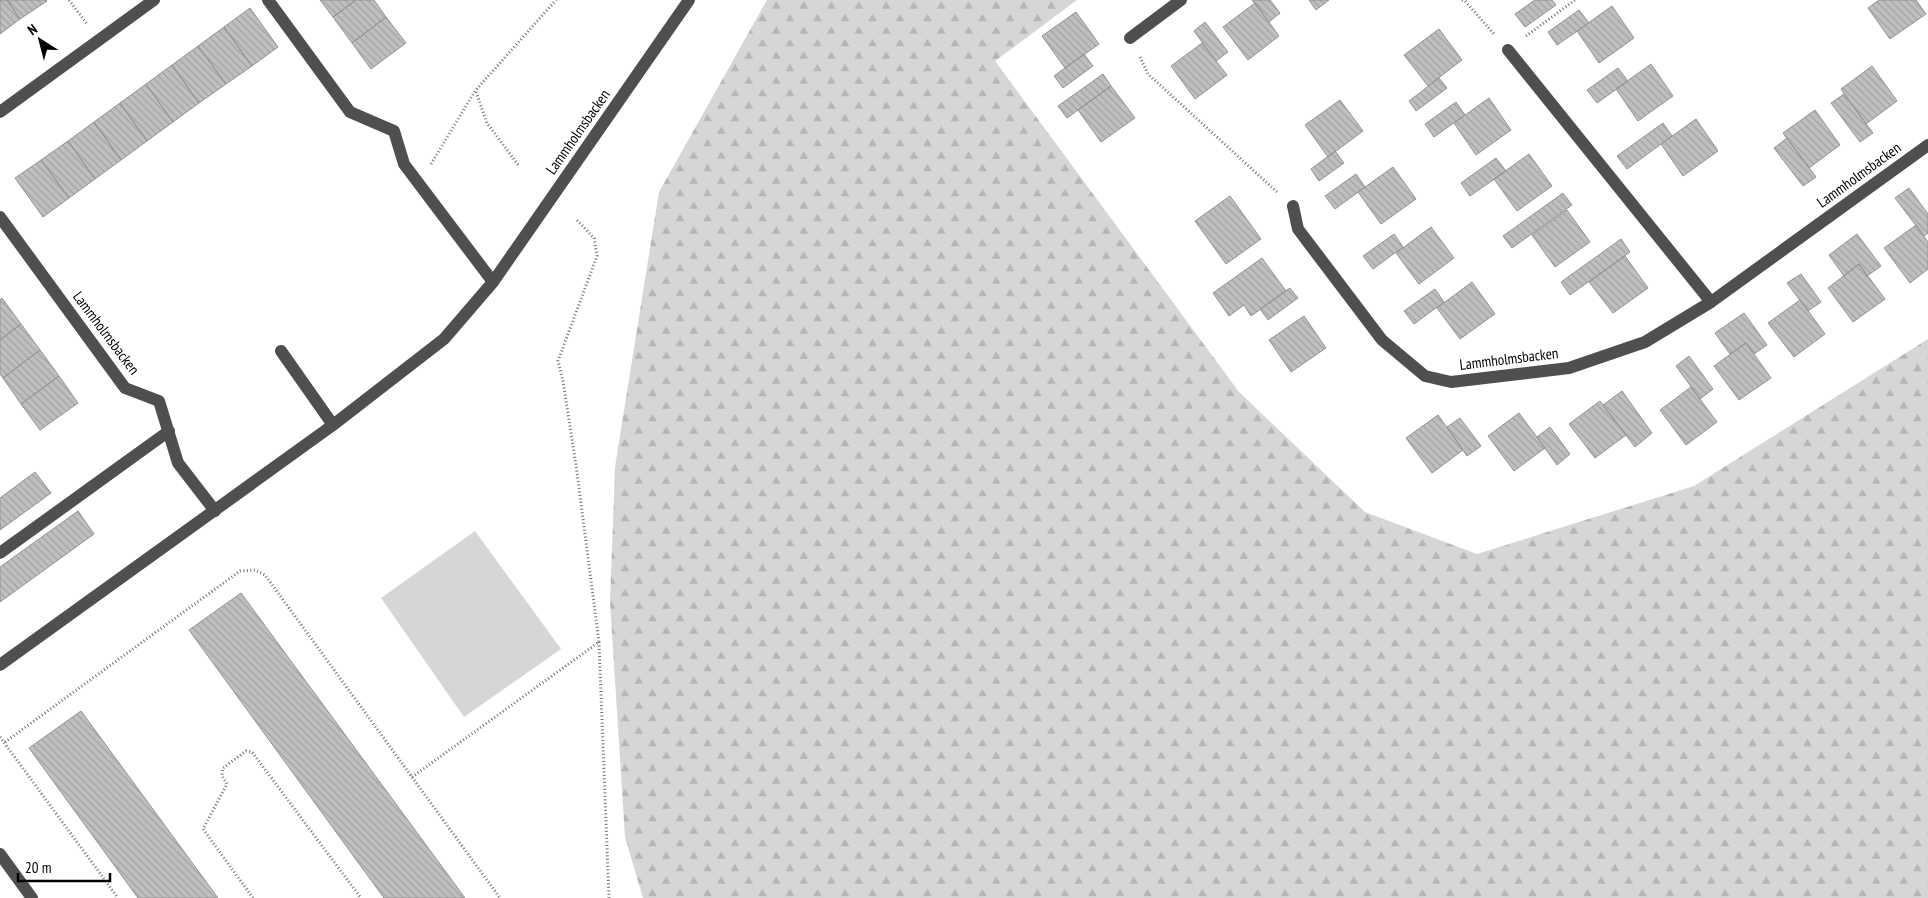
<svg xmlns="http://www.w3.org/2000/svg" width="1928" height="898" font-family="'PT Sans Narrow',sans-serif">
	<style>
		.green { fill: #d6d6d6 }
		.forest { fill: url(#forest-firs) }
		.building { fill: url(#building-back-hatch); stroke: #939393 }
		.lines { fill: none; stroke-linecap: round; stroke-linejoin: round }
		.path { stroke: #717171; stroke-width: 3; stroke-dasharray: 1 2.5; stroke-linecap: butt }
		.minor { stroke: #4f4f4f; stroke-width: 12 }
		.labels { text-anchor: middle; stroke-width: 5; stroke-linejoin: round; paint-order: stroke }
		.street-label { font-size: 15px; fill: #000; stroke: #fff }
	</style>
	<defs>
		<pattern id="forest-firs" width="22" height="20" patternUnits="userSpaceOnUse" patternTransform="scale(1.25)"><rect width="22" height="20" fill="#d6d6d6"/><path d="M5 1l3.5 6h-7zM16 11l3.5 6h-7z" fill="#b6b6b6"/></pattern>
		<pattern id="building-back-hatch" width="6" height="6" patternUnits="userSpaceOnUse" patternTransform="scale(1.25)"><rect width="6" height="6" fill="#bfbfbf"/><path d="M-1 5l2 2M0 0l6 6M5-1l2 2" fill="none" stroke="#a2a2a2"/></pattern>
	</defs>
	<rect width="100%" height="100%" fill="#fff"/>
	<path class="green" d="M475,531L561,649L464,717L381,598Z"/>
	<path class="forest" d="M767,0H1077L995,61L1239,392L1365,512L1477,554L1694,486L1928,339V898H643L625,837L610,602L615,467L659,192Z"/>
	<path class="building" d="M0,0H7L20,19L0,34Z
		M7,0H46L47,1L20,19Z
		M320,0H356L333,17Z
		M356,0H374L386,17L352,43L333,17Z
		M1252,0H1270L1280,13L1269,22Z
		M1309,0H1329L1316,10Z
		M1535,0H1552L1556,5L1525,27L1515,14Z
		M1879,0H1916L1926,14L1890,39L1868,8Z
		M1255,3L1279,36L1248,60L1223,27Z
		M1612,6L1634,38L1599,63L1577,31Z
		M250,8L278,47L252,66L224,27Z
		M1579,10L1589,23L1557,45L1548,32Z
		M1076,12L1099,44L1065,68L1042,36Z
		M386,17L406,43L371,69L352,43Z
		M1205,22L1228,52L1216,61L1194,31Z
		M224,27L252,66L226,84L198,46Z
		M1439,29L1462,60L1428,86L1404,55Z
		M1202,43L1227,75L1195,99L1171,66Z
		M198,46L226,84L199,103L172,65Z
		M1084,54L1093,66L1063,88L1054,76Z
		M1651,64L1673,96L1638,121L1616,89Z
		M172,65L199,103L173,122L146,84Z
		M1872,66L1897,101L1866,124L1841,89Z
		M1618,68L1628,81L1597,103L1587,90Z
		M1103,74L1111,86L1067,118L1058,106Z
		M1439,78L1447,88L1416,111L1409,101Z
		M146,84L173,122L147,141L120,103Z
		M1111,86L1135,118L1101,142L1078,110Z
		M1844,94L1873,133L1860,142L1831,103Z
		M1489,98L1511,130L1476,155L1454,123Z
		M1340,100L1363,131L1328,157L1305,125Z
		M1456,102L1465,115L1434,137L1425,124Z
		M120,103L147,141L121,160L94,122Z
		M1815,110L1840,145L1809,168L1783,133Z
		M1696,119L1718,151L1683,176L1661,144Z
		M94,122L121,160L95,179L68,141Z
		M1663,123L1672,136L1627,169L1617,156Z
		M1787,138L1816,177L1803,186L1774,148Z
		M68,141L95,179L69,198L41,160Z
		M1335,151L1344,163L1319,181L1311,169Z
		M1529,154L1552,186L1517,211L1494,179Z
		M1496,158L1506,171L1470,196L1461,183Z
		M41,160L69,198L43,217L15,178Z
		M1393,167L1416,199L1381,224L1358,192Z
		M1356,174L1365,187L1335,209L1325,196Z
		M1909,188L1928,214V233L1924,236L1895,198Z
		M1563,193L1572,205L1512,248L1503,236Z
		M1230,196L1261,239L1226,264L1195,221Z
		M1567,210L1590,242L1555,267L1532,235Z
		M1916,225L1928,242V269L1910,283L1884,248Z
		M1431,227L1454,258L1419,284L1396,253Z
		M1394,234L1403,247L1373,269L1363,256Z
		M1857,234L1881,266L1867,276L1859,264L1844,276L1829,255Z
		M1621,239L1630,252L1570,295L1561,282Z
		M1625,256L1648,288L1613,313L1589,282Z
		M1262,258L1286,291L1251,316L1244,305L1229,316L1213,293Z
		M1859,264L1885,299L1853,322L1828,288Z
		M1801,274L1821,302L1808,311L1787,283Z
		M1472,282L1495,314L1460,339L1437,308Z
		M1290,288L1298,298L1268,320L1260,309Z
		M1435,289L1444,302L1414,324L1404,311Z
		M2,298L21,324L0,340V300Z
		M1800,300L1825,334L1794,357L1768,323Z
		M1744,313L1767,345L1754,354L1746,343L1730,354L1715,333Z
		M1304,316L1326,348L1291,372L1269,340Z
		M21,324L40,350L3,378L0,374V340Z
		M1746,343L1771,378L1739,400L1714,366Z
		M40,350L59,376L21,404L3,378Z
		M1689,356L1713,389L1700,399L1676,366Z
		M59,376L78,403L40,430L21,404Z
		M1691,387L1717,422L1686,445L1660,410Z
		M1622,391L1652,433L1635,447L1603,405Z
		M1600,401L1626,435L1595,458L1569,424Z
		M1519,413L1545,448L1514,471L1488,436Z
		M1438,415L1463,450L1432,473L1406,438Z
		M1460,418L1481,446L1467,456L1447,427Z
		M1550,427L1570,454L1557,465L1537,437Z
		M35,472L51,493L0,530V498Z
		M78,511L94,534L0,602V567Z
		M241,593L465,898H384L189,630Z
		M81,711L218,898H138L29,748Z"/>
	<g class="lines">
		<path class="path" d="M69,0L87,24
			M1462,0L1465,1L1494,34
			M1526,36L1575,0
			M1140,57L1148,74L1277,192
			M476,92L487,123L519,166
			M431,164L475,91L556,0
			M599,642L609,898
			M0,737L118,898
			M5,742L240,571L255,570L265,575L500,898
			M412,777L599,642L576,465L563,381L558,361L597,256L594,238L576,219
			M253,898L203,829L227,784L222,776L223,768L246,751L252,752L361,898"/>
		<path class="minor" d="M268,0L350,112L394,131L404,164L493,282
			M1130,38L1181,0
			M1508,50L1711,302
			M0,112L154,0
			M1293,206L1298,229L1382,340L1425,376L1451,382L1569,368L1645,342L1711,302L1928,145
			M0,217L125,388L159,401L178,463L215,511
			M281,351L333,425
			M0,553L169,431
			M0,665L333,425L444,339L493,282L689,0
			M0,854L32,898"/>
	</g>
	<g class="labels">
		<g class="street-label">
			<text transform="translate(578 132) rotate(-55)" y="5">Lammholmsbacken</text>
			<text transform="translate(1859 175) rotate(-36)" y="5">Lammholmsbacken</text>
			<text transform="translate(106 333) rotate(53)" y="5">Lammholmsbacken</text>
			<text transform="translate(1509 359) rotate(-7)" y="5">Lammholmsbacken</text>
		</g>
	</g>
	<g transform="translate(40 40) rotate(324)" stroke="#ffffff" stroke-width="4" paint-order="stroke">
	<path d="M0-4L9 19L0 12L-9 19Z" fill="#000000"/>
	<text y="-8" font-size="14" font-weight="bold" text-anchor="middle" fill="#000000">N</text>
	</g>
	<path d="M18 873v8h92v-8" fill="none" stroke="#000000" stroke-width="2.5"/>
	<text x="25" y="873" font-size="15" fill="#000000" stroke="#ffffff" stroke-width="4" paint-order="stroke">20 m</text>
</svg>
